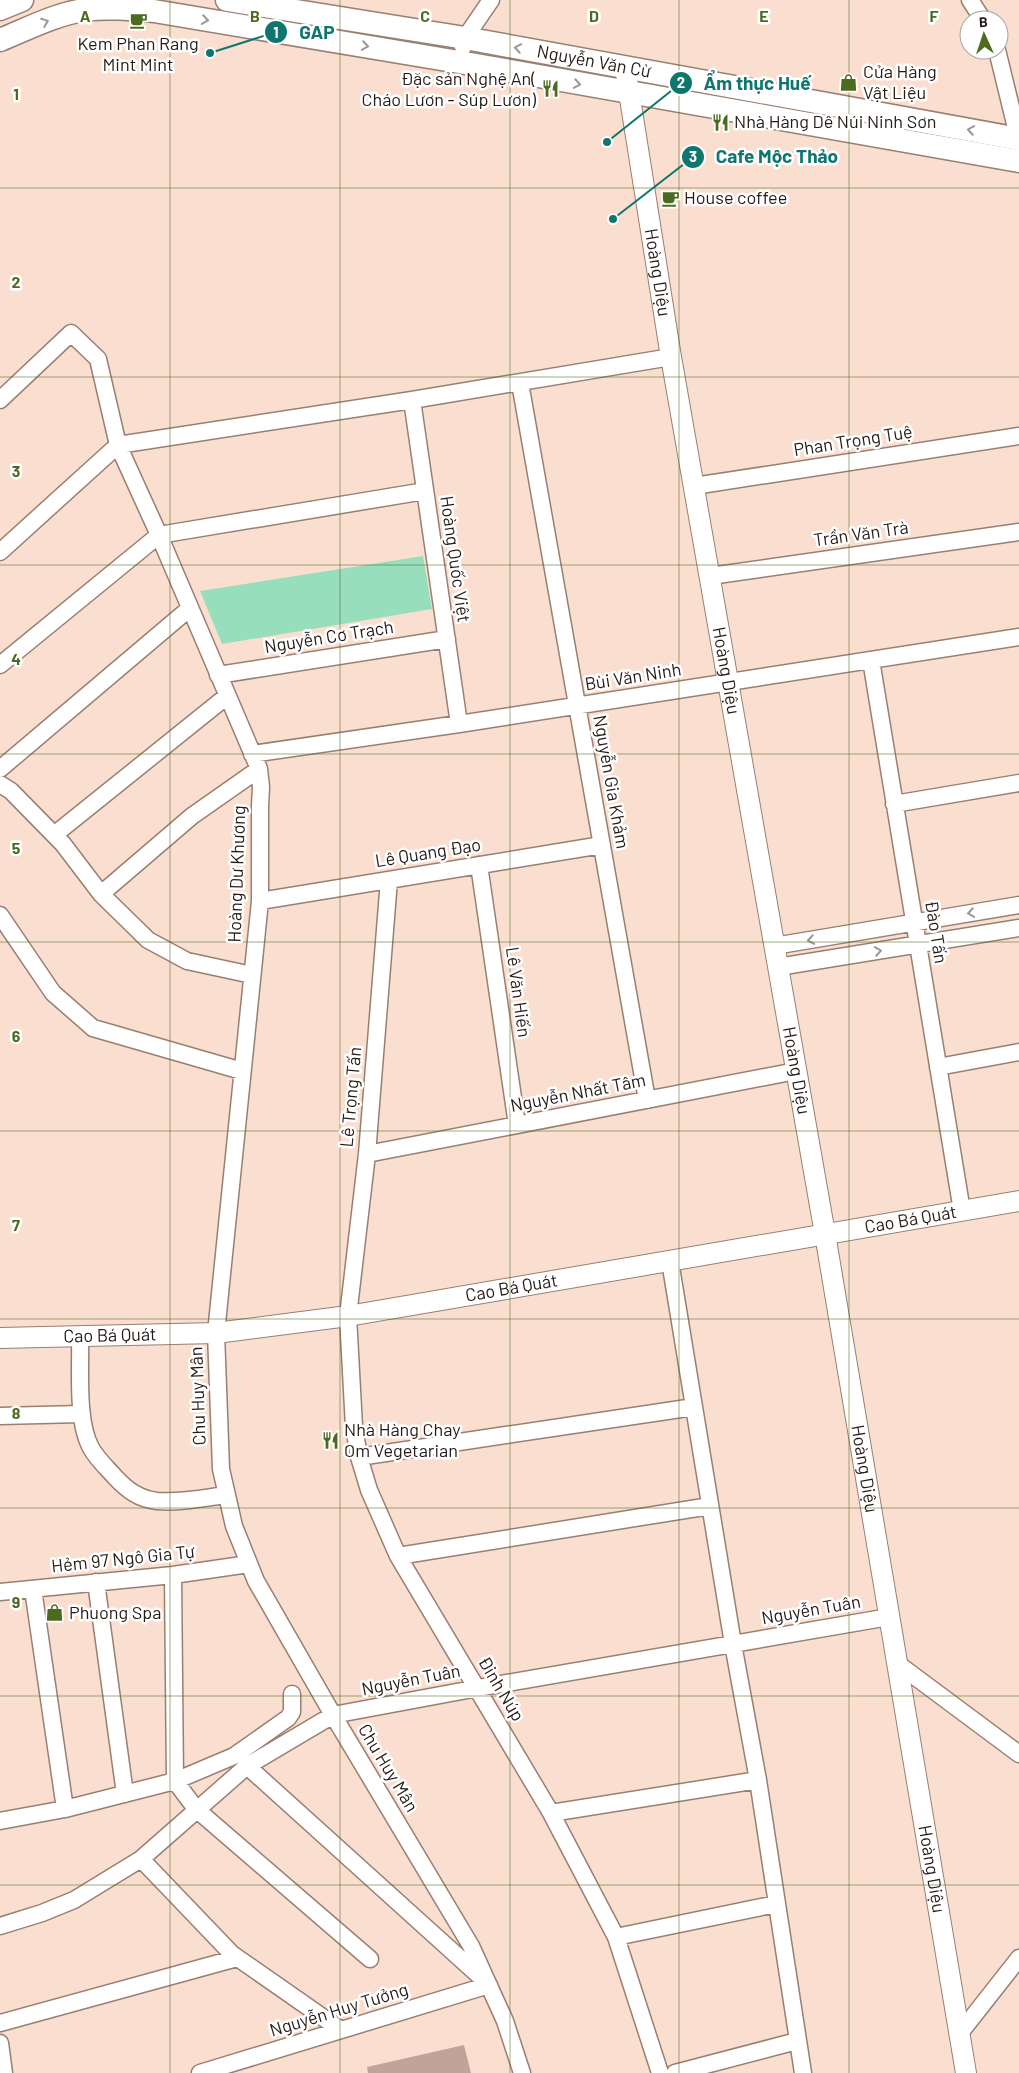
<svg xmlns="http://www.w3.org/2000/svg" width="1019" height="2073" font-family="Barlow,sans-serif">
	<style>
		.green { fill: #97debc }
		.building { fill: #c0a499 }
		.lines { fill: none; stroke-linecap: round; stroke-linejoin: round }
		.minor-casing { stroke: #987f72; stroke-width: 19 }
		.tertiary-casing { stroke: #987f72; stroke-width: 22 }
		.secondary-casing { stroke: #987f72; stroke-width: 25 }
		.minor { stroke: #fff; stroke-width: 16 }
		.tertiary { stroke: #fff; stroke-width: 20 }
		.secondary { stroke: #fff; stroke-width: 22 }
		.oneway { stroke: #9c9896 }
		.grid { fill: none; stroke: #4c6b21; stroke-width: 1; stroke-opacity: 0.55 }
		.labels { text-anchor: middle; stroke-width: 5; stroke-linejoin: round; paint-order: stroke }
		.poi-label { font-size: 18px; fill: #241b16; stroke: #fff; text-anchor: start }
		.street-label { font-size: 18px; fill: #241b16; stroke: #fff }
		.grid-label { font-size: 16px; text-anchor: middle; font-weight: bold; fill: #4c6b21; stroke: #fff; stroke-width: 5; stroke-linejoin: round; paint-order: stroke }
		.leader { fill: none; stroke: #0f766e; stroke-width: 2 }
		.callout-dot { fill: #0f766e; stroke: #fff; stroke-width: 2 }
		.mark-label { font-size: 15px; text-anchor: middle; font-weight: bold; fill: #fff }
		.callout-label { font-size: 19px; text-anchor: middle; font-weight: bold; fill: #0f766e; stroke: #fff; stroke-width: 5; stroke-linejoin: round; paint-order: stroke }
	</style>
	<rect width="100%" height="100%" fill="#fadfd0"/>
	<path class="green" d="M423,556L432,609L222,644L200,591Z"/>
	<path class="building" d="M464,2045L471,2073H368L367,2067Z"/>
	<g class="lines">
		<defs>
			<path id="minor" d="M970,0L983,20
				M463,47L465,38L491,0
				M997,50L1019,140
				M520,383L647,1100
				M0,400L71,333L98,359L118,445L159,535L259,769L261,787L260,806V901L216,1333L221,1469L234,1526L256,1581L333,1715L471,1946L505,2021L522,2073
				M412,400L459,724
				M694,486L1019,436
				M0,552L118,445L412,400L671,357
				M710,576L1019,532
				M871,660L962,1211
				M0,665L159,535L425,491
				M218,675L447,639
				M252,754L459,724L1019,637
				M0,769L190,608
				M0,784L11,791L63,844L101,894L148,940L187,961L252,975
				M894,804L1019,783
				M54,835L227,696
				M479,865L517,1125
				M389,880L367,1154L348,1316L354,1427L359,1457L369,1490L398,1556L551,1813L616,1937L660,2073
				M101,894L192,816L259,769
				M260,901L602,845
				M0,915L53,993L93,1028L242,1071
				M774,946L1019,905
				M778,967L1019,928
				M938,1067L1019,1052
				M367,1154L796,1071
				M670,1261L733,1644L758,1780L803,2073
				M80,1337C81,1368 76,1421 91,1448C97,1459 107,1468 115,1477C127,1490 139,1499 157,1501C180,1503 204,1498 226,1495
				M0,1416L81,1414
				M359,1457L694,1407
				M398,1556L710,1506
				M173,1575L175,1781
				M96,1582L125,1794
				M33,1589L65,1809
				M0,1592L173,1575L249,1564
				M898,1664L1019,1754
				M247,1766L484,1980
				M175,1781L196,1809L370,1959
				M551,1813L758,1780
				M0,1821L65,1809L175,1781L234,1756L288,1718L292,1712V1694
				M141,1859L232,1954L341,2030
				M0,1926L42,1913L74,1900L141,1859L247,1766L333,1715L478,1688L889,1617
				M616,1937L776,1904
				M0,2023L237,1958
				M960,2033L1019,1958
				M0,2043L4,2073
				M200,2073L489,1985
				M675,2073L797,2041"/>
			<g id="tertiary">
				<path id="s1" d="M625,67L671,357L825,1234L966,2073"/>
				<path id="s2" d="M0,1338L216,1333L348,1316L1019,1201"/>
			</g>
			<g id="secondary">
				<path id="s3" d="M227,0L465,38L1019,139"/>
				<path d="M0,9L22,0"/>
				<path d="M0,40C27,29 56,14 84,10C108,7 130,9 154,11L459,62L1019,161"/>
			</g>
		</defs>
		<use href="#minor" class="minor-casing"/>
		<use href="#tertiary" class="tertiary-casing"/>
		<use href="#secondary" class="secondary-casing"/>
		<use href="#minor" class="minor"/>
		<use href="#tertiary" class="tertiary"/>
		<use href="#secondary" class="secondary"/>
	</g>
	<defs><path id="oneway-chevron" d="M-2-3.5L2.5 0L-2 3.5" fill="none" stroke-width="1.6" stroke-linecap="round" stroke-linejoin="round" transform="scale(1.25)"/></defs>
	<g class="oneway">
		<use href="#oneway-chevron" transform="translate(205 20) rotate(9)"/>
		<use href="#oneway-chevron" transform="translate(45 22) rotate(-21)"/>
		<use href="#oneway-chevron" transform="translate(365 46) rotate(9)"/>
		<use href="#oneway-chevron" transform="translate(518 48) rotate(-170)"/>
		<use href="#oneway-chevron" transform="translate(577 84) rotate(10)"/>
		<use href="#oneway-chevron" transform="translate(971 130) rotate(-170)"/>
		<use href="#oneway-chevron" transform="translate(971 913) rotate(171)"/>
		<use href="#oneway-chevron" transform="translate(811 940) rotate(170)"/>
		<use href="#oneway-chevron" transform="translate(878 951) rotate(-9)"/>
	</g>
	<path class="grid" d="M170,0V2073M340,0V2073M510,0V2073M679,0V2073M849,0V2073M0,188H1019M0,377H1019M0,565H1019M0,754H1019M0,942H1019M0,1131H1019M0,1319H1019M0,1508H1019M0,1696H1019M0,1885H1019"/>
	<defs>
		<symbol id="cafe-bare" viewBox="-9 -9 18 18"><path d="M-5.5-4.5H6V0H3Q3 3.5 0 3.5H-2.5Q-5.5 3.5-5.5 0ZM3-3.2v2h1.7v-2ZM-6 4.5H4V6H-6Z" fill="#4c6b21" stroke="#fff" stroke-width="2.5" paint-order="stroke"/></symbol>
		<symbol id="shop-bare" viewBox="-9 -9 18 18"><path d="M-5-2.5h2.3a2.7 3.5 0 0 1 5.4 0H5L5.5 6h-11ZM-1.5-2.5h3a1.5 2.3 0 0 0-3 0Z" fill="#4c6b21" stroke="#fff" stroke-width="2.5" paint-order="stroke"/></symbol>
		<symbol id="restaurant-bare" viewBox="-9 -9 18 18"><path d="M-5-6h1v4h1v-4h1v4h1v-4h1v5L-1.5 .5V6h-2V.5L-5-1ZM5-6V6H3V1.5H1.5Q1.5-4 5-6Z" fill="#4c6b21" stroke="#fff" stroke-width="2.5" paint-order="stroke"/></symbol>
	</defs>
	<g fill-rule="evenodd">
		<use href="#cafe-bare" x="126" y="8" width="25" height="25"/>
		<use href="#shop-bare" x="836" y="70" width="25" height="25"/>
		<use href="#restaurant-bare" x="538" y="76" width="25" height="25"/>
		<use href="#restaurant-bare" x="708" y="110" width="25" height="25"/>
		<use href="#cafe-bare" x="658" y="186" width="25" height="25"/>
		<use href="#restaurant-bare" x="318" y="1428" width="25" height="25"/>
		<use href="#shop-bare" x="42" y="1600" width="25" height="25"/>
	</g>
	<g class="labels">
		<g class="poi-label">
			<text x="138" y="50" text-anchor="middle">Kem Phan Rang<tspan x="138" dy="21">Mint Mint</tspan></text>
			<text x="863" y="78">Cửa Hàng<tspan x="863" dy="21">Vật Liệu</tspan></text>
			<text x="536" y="85" text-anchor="end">Đặc sản Nghệ An(<tspan x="536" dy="21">Cháo Lươn - Súp Lươn)</tspan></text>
			<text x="734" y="128">Nhà Hàng Dê Núi Ninh Sơn</text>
			<text x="684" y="204">House coffee</text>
			<text x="344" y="1436">Nhà Hàng Chay<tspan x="344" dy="21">Om Vegetarian</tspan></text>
			<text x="69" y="1619">Phuong Spa</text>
		</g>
		<g class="street-label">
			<text dy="6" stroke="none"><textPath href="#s3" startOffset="372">Nguyễn Văn Cừ</textPath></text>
			<text dy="6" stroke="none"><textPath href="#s1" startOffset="208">Hoàng Diệu</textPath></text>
			<text transform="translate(853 441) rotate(-9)" y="6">Phan Trọng Tuệ</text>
			<text transform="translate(861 534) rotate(-8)" y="6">Trần Văn Trà</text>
			<text transform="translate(455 559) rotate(82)" y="6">Hoàng Quốc Việt</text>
			<text transform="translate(329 637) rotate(-9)" y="6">Nguyễn Cơ Trạch</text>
			<text dy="6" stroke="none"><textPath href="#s1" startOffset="612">Hoàng Diệu</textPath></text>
			<text transform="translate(633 677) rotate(-9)" y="6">Bùi Văn Ninh</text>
			<text transform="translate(611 782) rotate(80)" y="6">Nguyễn Gia Khảm</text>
			<text transform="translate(428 853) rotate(-9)" y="6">Lê Quang Đạo</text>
			<text transform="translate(237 874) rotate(-88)" y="6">Hoàng Dư Khương</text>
			<text transform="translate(936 932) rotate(81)" y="6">Đào Tấn</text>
			<text transform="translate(518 992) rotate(82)" y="6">Lê Văn Hiến</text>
			<text dy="6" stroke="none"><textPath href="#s1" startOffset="1018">Hoàng Diệu</textPath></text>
			<text transform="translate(578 1093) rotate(-11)" y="6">Nguyễn Nhất Tâm</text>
			<text transform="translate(351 1097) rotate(-85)" y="6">Lê Trọng Tấn</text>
			<text dy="6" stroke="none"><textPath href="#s2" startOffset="920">Cao Bá Quát</textPath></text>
			<text dy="6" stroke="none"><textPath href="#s2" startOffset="515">Cao Bá Quát</textPath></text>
			<text dy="6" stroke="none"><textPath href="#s2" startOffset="110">Cao Bá Quát</textPath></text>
			<text transform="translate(198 1396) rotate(-92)" y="6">Chu Huy Mân</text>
			<text dy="6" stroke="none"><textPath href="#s1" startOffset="1422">Hoàng Diệu</textPath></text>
			<text transform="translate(123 1559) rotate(-6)" y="6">Hẻm 97 Ngô Gia Tự</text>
			<text transform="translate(811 1610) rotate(-10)" y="6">Nguyễn Tuân</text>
			<text transform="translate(411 1680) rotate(-11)" y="6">Nguyễn Tuân</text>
			<text transform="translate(501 1689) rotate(59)" y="6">Đinh Núp</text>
			<text transform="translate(388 1768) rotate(59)" y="6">Chu Huy Mân</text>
			<text dy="6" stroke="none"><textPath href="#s1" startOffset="1828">Hoàng Diệu</textPath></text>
			<text transform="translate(339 2010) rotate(-17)" y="6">Nguyễn Huy Tưởng</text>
		</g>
	</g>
	<g class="grid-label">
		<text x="85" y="22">A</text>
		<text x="255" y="22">B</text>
		<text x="425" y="22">C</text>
		<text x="594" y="22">D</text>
		<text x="764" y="22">E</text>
		<text x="934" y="22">F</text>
		<text x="16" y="100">1</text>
		<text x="16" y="288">2</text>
		<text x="16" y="477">3</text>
		<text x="16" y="665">4</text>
		<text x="16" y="854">5</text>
		<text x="16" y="1042">6</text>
		<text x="16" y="1231">7</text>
		<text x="16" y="1419">8</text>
		<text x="16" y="1608">9</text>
	</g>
	<path class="leader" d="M210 53L276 32M607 142L681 83M613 219L693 157"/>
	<g class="callout-dot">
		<circle cx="210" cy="53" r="5"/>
		<circle cx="607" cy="142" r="5"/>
		<circle cx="613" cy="219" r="5"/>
		<circle cx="276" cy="32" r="12"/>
		<circle cx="681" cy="83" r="12"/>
		<circle cx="693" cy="157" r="12"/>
	</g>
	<g class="mark-label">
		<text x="276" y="38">1</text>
		<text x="681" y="88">2</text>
		<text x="693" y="162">3</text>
	</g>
	<g class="callout-label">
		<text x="317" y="39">GAP</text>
		<text x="757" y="90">Ẩm thực Huế</text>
		<text x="777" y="163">Cafe Mộc Thảo</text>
	</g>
	<g transform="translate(984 35) rotate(357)"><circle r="24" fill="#ffffff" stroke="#a7a4a2"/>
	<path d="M0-4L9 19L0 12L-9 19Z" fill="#4c6b21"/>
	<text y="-8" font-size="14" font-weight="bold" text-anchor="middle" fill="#241b16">B</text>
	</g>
</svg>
